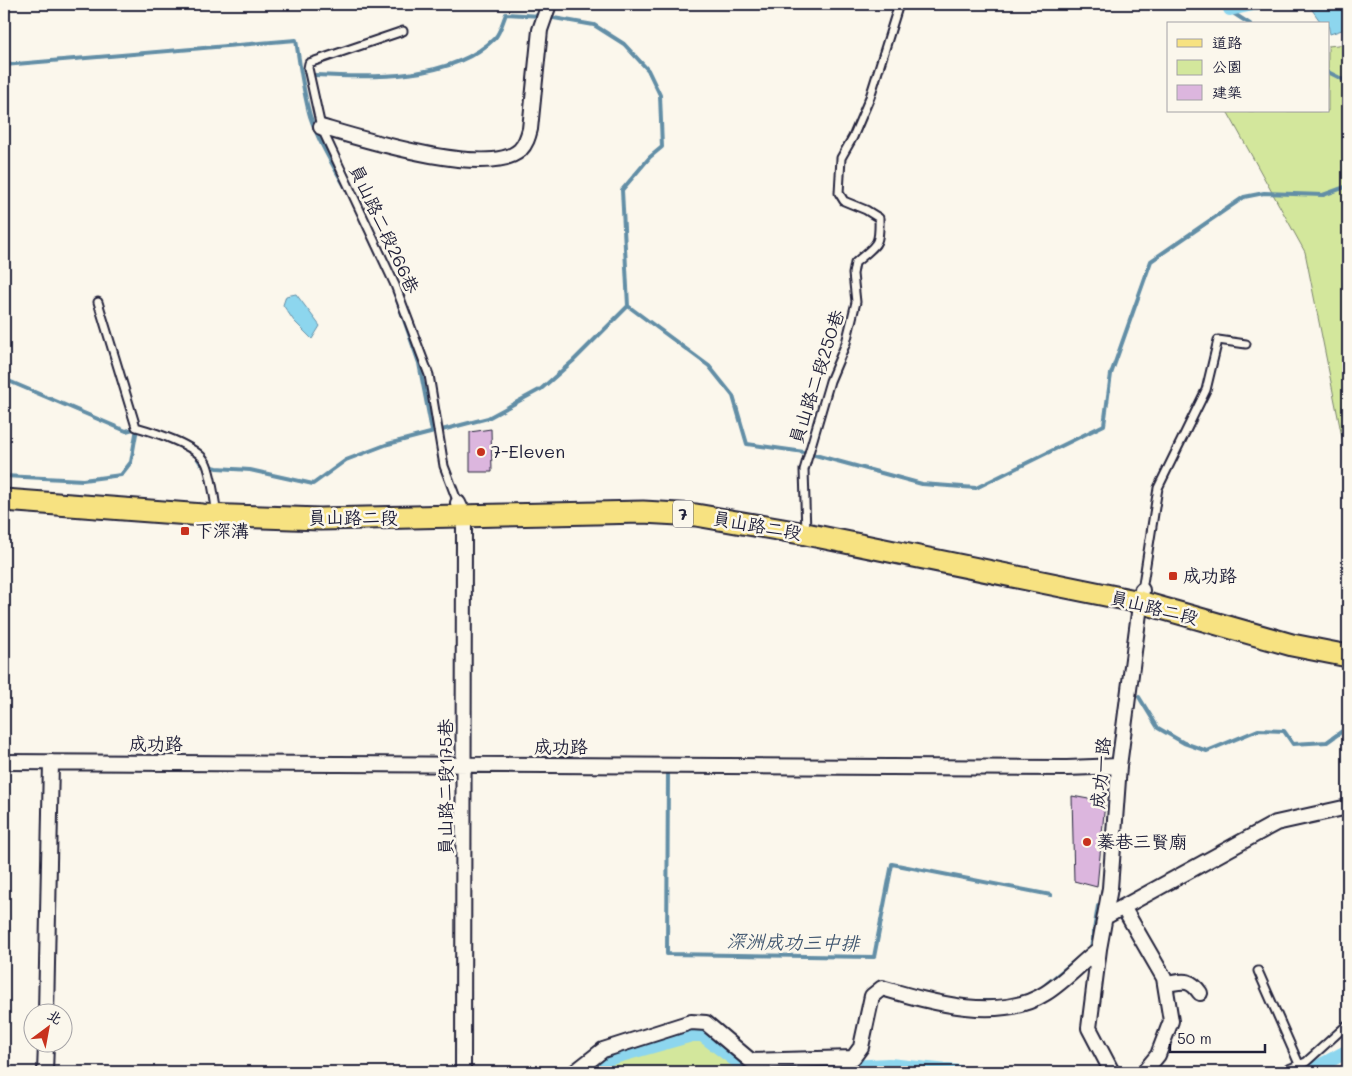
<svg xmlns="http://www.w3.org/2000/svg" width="1352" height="1076" font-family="Mali,'LXGW WenKai TC',sans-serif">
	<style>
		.green { fill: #d3e79c; stroke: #7a846c }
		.water { fill: #8dd6ee; stroke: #628ea6 }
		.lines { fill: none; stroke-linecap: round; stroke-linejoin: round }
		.stream { stroke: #628ea6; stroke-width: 4 }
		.canal { stroke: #8dd6ee; stroke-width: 14 }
		.building { fill: #dcb6de; stroke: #22223b }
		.lane-casing { stroke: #22223b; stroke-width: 11 }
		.street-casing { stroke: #22223b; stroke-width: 18 }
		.primary-casing { stroke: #22223b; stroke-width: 25 }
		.lane { stroke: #fbf7ec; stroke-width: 7 }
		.street { stroke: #fbf7ec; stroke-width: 14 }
		.primary { stroke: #f7e281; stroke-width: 21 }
		.poi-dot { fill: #c8321e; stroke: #fbf7ec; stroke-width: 2 }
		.labels { text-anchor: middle; stroke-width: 5; stroke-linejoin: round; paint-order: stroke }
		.shield { fill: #fbf7ec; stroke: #636270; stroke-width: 1 }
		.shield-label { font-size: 16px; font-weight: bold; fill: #22223b }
		.street-label { font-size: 18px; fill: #22223b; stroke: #fbf7ec }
		.poi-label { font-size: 18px; fill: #22223b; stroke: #fbf7ec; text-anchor: start }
		.water-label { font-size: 19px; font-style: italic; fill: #425871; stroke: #fbf7ec }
	</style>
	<rect width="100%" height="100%" fill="#fbf7ec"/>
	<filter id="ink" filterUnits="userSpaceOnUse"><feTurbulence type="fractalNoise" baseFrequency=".02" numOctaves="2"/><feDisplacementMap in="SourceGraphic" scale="10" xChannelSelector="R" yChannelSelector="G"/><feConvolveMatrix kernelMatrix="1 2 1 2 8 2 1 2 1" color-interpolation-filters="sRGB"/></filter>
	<g filter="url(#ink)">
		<path class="green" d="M1348,44V467L1305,252L1227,111H1328V46Z
			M700,1039L743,1072H596L610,1062Z
			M918,1069L945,1072H791Z"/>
		<path class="water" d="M1308,4H1348V28L1330,34L1328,24H1322Z
			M296,294L320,326L312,339L294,321L283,305L286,296Z"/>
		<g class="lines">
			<path class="stream" d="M1224,4L1230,9
				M1233,13L1250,24
				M548,17L594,25L624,44L648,70L660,95L662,147L650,157L622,190L628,306
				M4,65L296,40C300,66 303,91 310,116C319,143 334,167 348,192
				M1328,72L1348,82
				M315,75C370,78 452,81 495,38C500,33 503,21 506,14L541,16
				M394,291L419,363L432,431
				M4,379L126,431L137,428
				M194,453L201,464L217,468L250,470L313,484L346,460L388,444L488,418L541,389L573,361L628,306L709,366L733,396L747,444L804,452L922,484L976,488L1104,425L1111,374L1151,261L1244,197L1264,193L1323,195L1348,186
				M4,476L83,480L121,475L131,462L137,428L138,429
				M1139,697L1158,728L1184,743L1207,751L1258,730L1284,731L1293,744L1327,742L1348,727
				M668,772L667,954L874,957L892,864L1051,895
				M1087,950L1091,948L1098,906
				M1039,990L1082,955
				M976,1001H994"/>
			<path class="canal" d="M1230,9L1253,4
				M590,1072L607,1059L692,1035H702L751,1072L889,1065L958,1072
				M1308,1072L1348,1051"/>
		</g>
		<path class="building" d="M491,429L492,472H470V432Z
			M1072,796L1105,802L1097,887L1074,881Z"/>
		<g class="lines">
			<defs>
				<path id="lane" d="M403,31L309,63L308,68L321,127L395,285L429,375L444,466L458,503
					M98,302L136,427C154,432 195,445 205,461C210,468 216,504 216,513
					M806,532L804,470L830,381L846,343L856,302L853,274L855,263C876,244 880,248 879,218L866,210L844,201L839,193L841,158L853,137L870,97L899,4
					M1142,590L1158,488L1206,390L1218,340L1246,344
					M1258,971L1299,1064
					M1281,1072L1306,1062L1348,1024"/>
				<path id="street" d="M321,127C359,138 489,179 520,150C526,144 528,137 530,129L540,30L549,4
					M458,503L464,516L463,1072
					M4,762L1067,768L1119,766
					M1123,907L1164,978L1171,1021L1158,1055L1144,1072
					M1105,917L1276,823L1348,807
					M1165,984C1182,982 1189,977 1200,993
					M46,1014L51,762
					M45,1072L46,1044
					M575,1072L603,1050L691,1022L706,1023L751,1061L853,1058L861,1047L872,996L882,988C930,1002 1000,1023 1046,993C1065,981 1081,963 1099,949
					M1112,1072L1089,1028L1099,949L1110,888L1119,766L1142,590"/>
				<path id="primary" d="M4,500L203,515L320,519L643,512L696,515L806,534L1140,602L1292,645L1348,656"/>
			</defs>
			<use href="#lane" class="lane-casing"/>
			<use href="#street" class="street-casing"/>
			<use href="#primary" class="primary-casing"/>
			<use href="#lane" class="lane"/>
			<use href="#street" class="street"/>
			<use href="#primary" class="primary"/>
		</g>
	</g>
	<g class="poi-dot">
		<circle cx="481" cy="452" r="5"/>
		<rect x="180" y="526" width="10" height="10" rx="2.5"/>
		<rect x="1168" y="571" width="10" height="10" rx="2.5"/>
		<circle cx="1087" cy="842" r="5"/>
	</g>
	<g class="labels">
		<rect class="shield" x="673" y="500.5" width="20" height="27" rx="4"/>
		<g class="shield-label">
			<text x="683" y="520">7</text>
		</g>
		<g class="street-label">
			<text transform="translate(384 229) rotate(65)" y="6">員山路二段266巷</text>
			<text transform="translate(817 377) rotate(-72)" y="6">員山路二段250巷</text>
			<text x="353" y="524">員山路二段</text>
			<text transform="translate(757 526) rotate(10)" y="6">員山路二段</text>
			<text transform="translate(1154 608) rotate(14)" y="6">員山路二段</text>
			<text x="156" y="750">成功路</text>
			<text x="561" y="753">成功路</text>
			<text transform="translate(1101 773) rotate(-85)" y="6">成功一路</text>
			<text transform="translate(446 787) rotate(-90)" y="6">員山路二段175巷</text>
		</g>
		<g class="poi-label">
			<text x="491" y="458">7-Eleven</text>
			<text x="195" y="537">下深溝</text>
			<text x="1183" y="582">成功路</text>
			<text x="1097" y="848">蓁巷三賢廟</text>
		</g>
		<g class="water-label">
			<text transform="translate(793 942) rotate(1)" y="7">深洲成功三中排</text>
		</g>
	</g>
	<rect width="1352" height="1076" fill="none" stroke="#fbf7ec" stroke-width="20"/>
	<rect x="10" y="10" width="1332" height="1056" fill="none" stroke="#22223b" stroke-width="2" filter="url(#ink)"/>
	<rect x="1167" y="22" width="162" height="90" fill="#fbf7ec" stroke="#a4a2a5"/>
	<rect x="1177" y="39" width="25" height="8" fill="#f7e281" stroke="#a4a2a5"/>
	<text x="1212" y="48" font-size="15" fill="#22223b">道路</text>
	<rect x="1177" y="60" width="25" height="15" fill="#d3e79c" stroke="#a4a2a5"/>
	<text x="1212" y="72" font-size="15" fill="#22223b">公園</text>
	<rect x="1177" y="85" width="25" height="15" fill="#dcb6de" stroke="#a4a2a5"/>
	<text x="1212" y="98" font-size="15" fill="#22223b">建築</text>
	<g transform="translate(48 1028) rotate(32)"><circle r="24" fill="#fbf7ec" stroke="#a4a2a5"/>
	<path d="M0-4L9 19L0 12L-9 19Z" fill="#c8321e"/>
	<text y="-8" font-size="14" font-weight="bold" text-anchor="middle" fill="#22223b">北</text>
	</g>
	<path d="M1170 1044v8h95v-8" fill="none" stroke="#22223b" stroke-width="2.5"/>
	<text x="1177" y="1044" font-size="15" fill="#22223b" stroke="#fbf7ec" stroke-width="4" paint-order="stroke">50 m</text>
</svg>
